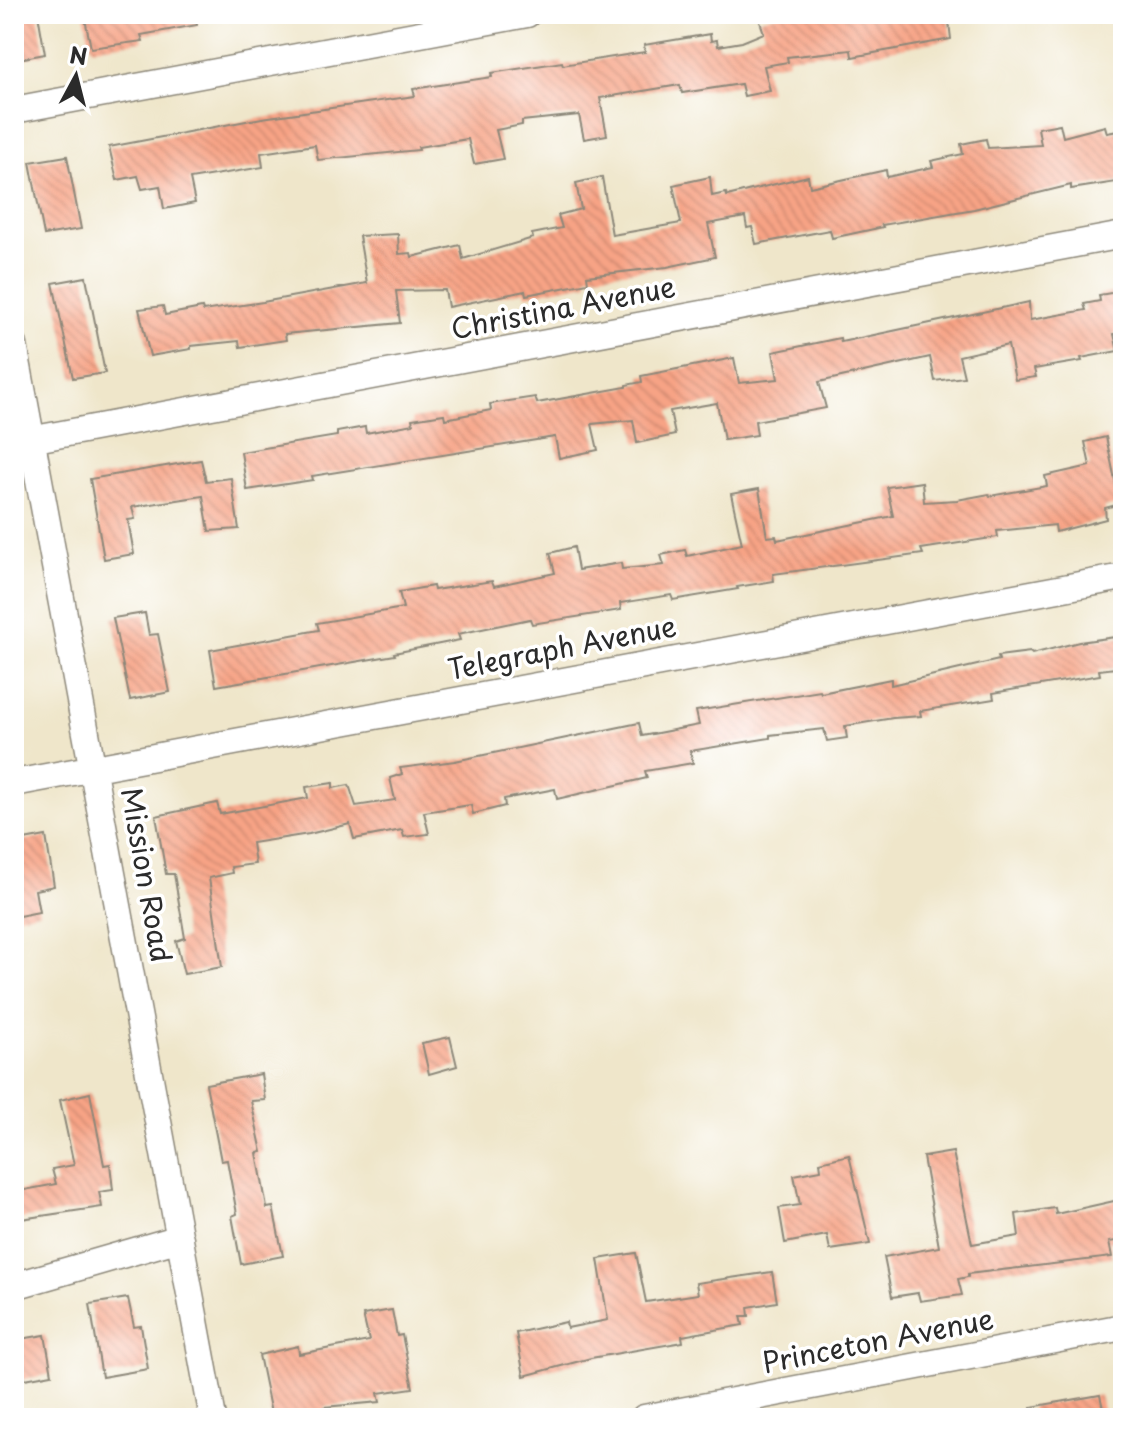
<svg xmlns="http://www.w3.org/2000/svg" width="1137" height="1432" font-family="'Playpen Sans',sans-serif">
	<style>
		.building { fill: url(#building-back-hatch) }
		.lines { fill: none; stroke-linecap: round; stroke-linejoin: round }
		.minor-casing { stroke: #8d887a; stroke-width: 29 }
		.minor { stroke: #fff; stroke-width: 26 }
		.labels { text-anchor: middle; stroke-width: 7; stroke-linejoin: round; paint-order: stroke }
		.street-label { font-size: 28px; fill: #2b2b2b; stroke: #fff }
	</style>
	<defs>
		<pattern id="building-back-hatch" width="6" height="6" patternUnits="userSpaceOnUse" patternTransform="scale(2)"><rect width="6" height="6" fill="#f7a385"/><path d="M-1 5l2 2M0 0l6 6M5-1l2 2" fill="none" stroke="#d48c73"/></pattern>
	</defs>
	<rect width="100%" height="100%" fill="#fff"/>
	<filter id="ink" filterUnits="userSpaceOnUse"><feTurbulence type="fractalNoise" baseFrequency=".0125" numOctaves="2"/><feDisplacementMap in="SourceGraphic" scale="16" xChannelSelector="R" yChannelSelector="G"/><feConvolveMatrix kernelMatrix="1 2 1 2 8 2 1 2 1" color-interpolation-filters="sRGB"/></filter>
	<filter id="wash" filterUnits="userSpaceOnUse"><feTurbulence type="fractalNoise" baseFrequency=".006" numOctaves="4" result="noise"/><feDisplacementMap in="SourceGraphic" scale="32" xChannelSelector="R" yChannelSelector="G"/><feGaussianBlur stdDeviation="1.8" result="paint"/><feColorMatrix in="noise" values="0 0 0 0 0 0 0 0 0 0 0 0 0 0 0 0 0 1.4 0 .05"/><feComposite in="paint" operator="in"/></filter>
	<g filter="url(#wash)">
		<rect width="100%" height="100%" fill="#efe6ca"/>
		<g id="blocks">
			<path class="building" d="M14,14H38L45,54L14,60Z
				M84,14H196L197,25L141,35L143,41L91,48Z
				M779,14H948L951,39L852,57L851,50L787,57L788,62L764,66L770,91L744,96L741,84L682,93L680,85L600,98L607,135L584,139L579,115L522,121V125L496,130L503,159L474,164L468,139L418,147L419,150L318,160L315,145L261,153L263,167L190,179L195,203L164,209L160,186L142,189L138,176L117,180L109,147L262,118L415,96L413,89L492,77L491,73L562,62L563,65L645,52L644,45L710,34L711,41L717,40L718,46L742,42L764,33L759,19Z
				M1060,124L1063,137L1105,126L1107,133L1123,130V181L1071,189V185L974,209L882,225L883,227L832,238L830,230L756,244L752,227L747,228L745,217L708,224L715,257L667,267L587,276L588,283L526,295L525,291L448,307L445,290L396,291L400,323L285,334L286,340L240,347L239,341L191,346V349L150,356L139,309L163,306L165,315L202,308L203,311L263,302L367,283L359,236L398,234L399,254L411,253L412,257L460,245L463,259L533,238L532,234L562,228L558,215L581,209L576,183L602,177L612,235L681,223L673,185L710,177L712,196L726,193L727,196L808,176L810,187L886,170L887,177L933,167L931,161L963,154L961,144L986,139L988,148L1041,145L1038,128Z
				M67,156L81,229L44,235L30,162Z
				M86,277L105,373L73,378L53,283Z
				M1123,291V333L1114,334L1118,351L1081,358L1082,361L1034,369L1036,377L1015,380L1008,345L959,356L964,377L935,381L930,357L819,382L826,408L755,421L757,435L724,440L717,403L670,411L675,435L637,443L633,420L592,424L598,450L559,458L555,437L312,476L313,480L247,490L241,452L337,436V432L365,427L366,433L413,424L412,419L444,414L445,419L491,410L490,404L535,397L537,403L626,387V385L642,382L641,376L734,358L739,383L778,379L773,352L840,338L841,342L1029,302L1030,320L1086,310L1084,304L1100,301L1099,295Z
				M1106,437L1120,504L1105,508L1106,519L1056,532L1055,525L997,531L998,537L921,549L923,554L773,574L774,581L737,587L738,589L673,600L671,595L620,603L621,610L532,624L530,619L458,634L460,640L394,653L395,655L216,686L210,650L319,630L317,623L403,608L399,592L433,586L434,590L492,581L494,586L555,573L550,553L574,547L578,570L621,563L622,569L664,565L661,555L685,550L687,556L742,544L731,494L759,489L767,537L776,536L777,540L893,516L887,487L922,482L924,502L957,500L989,494L990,496L1047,486L1045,476L1090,466L1085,442Z
				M201,460L206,481L231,478L239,529L209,531L203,496L132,507L135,519L128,520L134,554L104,559L90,479Z
				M145,613L149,635L158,634L170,692L130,700L113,618Z
				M1123,636V667L1099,670L1100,675L993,693L994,699L920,711L921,716L893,718L845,726L847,738L827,741L824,729L770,735V738L690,751L693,763L645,771L647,778L557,799L555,789L504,799L505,806L473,814L471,805L424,812L429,834L404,837L402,830L354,839L350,824L309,834L252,843L255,864L231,867L232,873L209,878L222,967L184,974L176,941L185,938L174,874H166L156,816L217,803L220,814L308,798L306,787L333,783V788L349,785L356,806L395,800L390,778L402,774L400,768L455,761L639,723L642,736L699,725L696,711L820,691L821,693L891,679V685L999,660L998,656L1030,652L1032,654L1079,642Z
				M46,836L54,886L35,890L39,912L14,917V838L24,837V840Z
				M450,1037L457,1066L429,1074L422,1043Z
				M261,1074L265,1100L251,1101L262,1152L257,1153L267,1208L273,1207L283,1256L241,1264L232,1216L237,1214L227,1160L221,1161L206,1084Z
				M90,1093L104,1165L110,1164L113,1190L99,1192L102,1207L14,1220V1192L56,1184L52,1169L74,1165L60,1100Z
				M953,1152L972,1244L1019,1236L1016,1214L1055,1208L1056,1214L1123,1199V1240L1109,1242L1112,1257L968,1274V1277L958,1279L962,1295L920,1301L918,1293L892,1297L884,1257L939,1247L923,1157Z
				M849,1155L870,1244L830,1250L827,1235L785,1243L779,1208L800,1205L794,1175L821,1170L820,1162Z
				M636,1253L646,1302L698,1294L696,1283L772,1272L777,1302L748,1307L749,1316H741L743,1325L682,1336L683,1342L591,1358L524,1376L516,1333L566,1322L567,1328L608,1320L598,1259Z
				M128,1298L134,1327L141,1326L148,1369L102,1377L90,1304Z
				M392,1310L397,1336L402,1335L413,1388L378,1393L380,1402L324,1407L327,1418H272L259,1355L298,1346L299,1354L369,1341L363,1315Z
				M45,1335L52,1374L14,1381V1340Z
				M1100,1395L1105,1418H1032L1031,1407Z"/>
		</g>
	</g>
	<g filter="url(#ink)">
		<use href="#blocks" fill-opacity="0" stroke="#8d887a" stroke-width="2"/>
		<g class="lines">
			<defs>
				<path id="minor" d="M14,110L527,14
					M14,345L213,1418
					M14,443L1123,235
					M14,783L1123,577
					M14,1286L180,1238
					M644,1418L1123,1327"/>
			</defs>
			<use href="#minor" class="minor-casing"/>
			<use href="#minor" class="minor"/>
		</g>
	</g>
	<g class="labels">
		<g class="street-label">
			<text transform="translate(563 308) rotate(-11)" y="10">Christina Avenue</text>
			<text transform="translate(562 648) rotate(-11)" y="10">Telegraph Avenue</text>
			<text transform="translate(146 875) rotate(80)" y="10">Mission Road</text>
			<text transform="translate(878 1341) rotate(-11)" y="10">Princeton Avenue</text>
		</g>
	</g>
	<rect width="1137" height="1432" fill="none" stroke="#fff" stroke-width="48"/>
	<g transform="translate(76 76) rotate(7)" stroke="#ffffff" stroke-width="6" paint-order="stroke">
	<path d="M0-6L14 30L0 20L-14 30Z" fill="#2b2b2b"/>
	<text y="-12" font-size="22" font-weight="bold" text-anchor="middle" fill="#2b2b2b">N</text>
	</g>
</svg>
